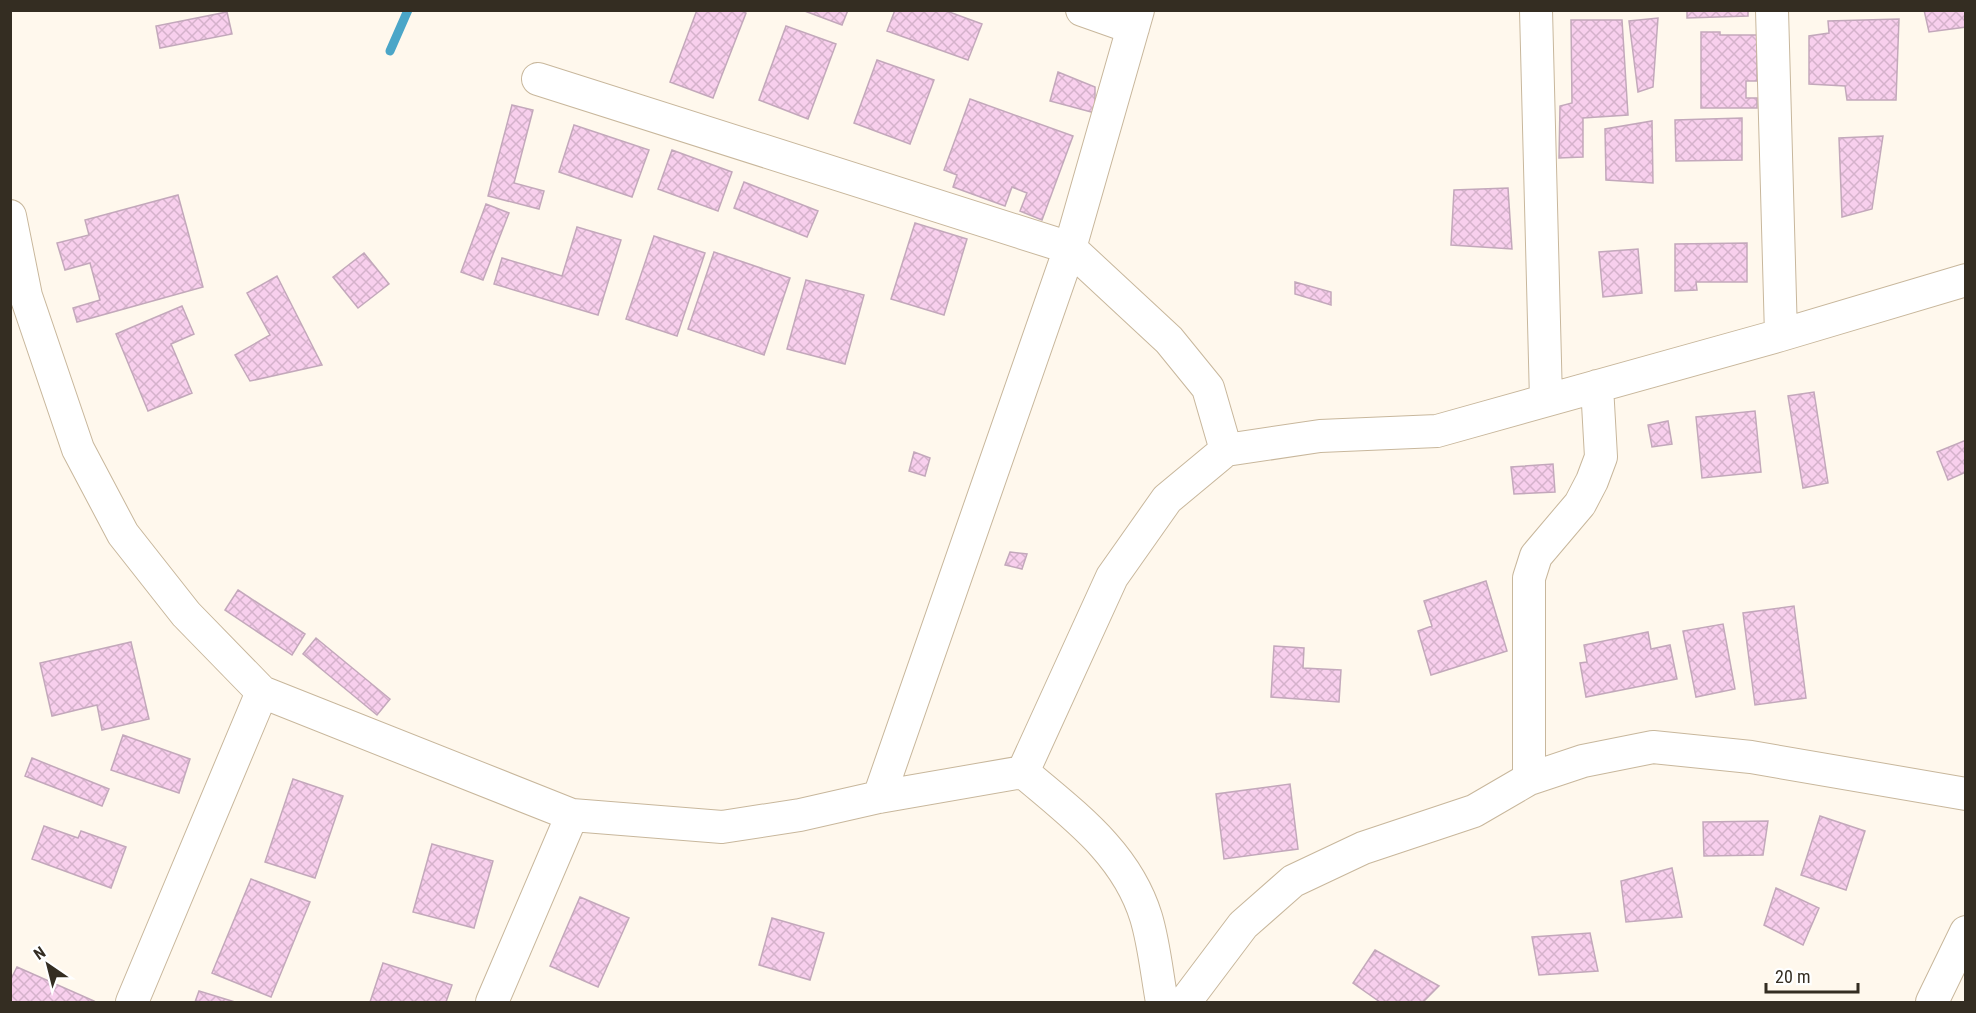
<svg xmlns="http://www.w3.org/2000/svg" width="1976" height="1013" font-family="'Roboto Condensed',sans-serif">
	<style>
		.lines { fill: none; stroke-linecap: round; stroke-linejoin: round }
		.stream { stroke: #4ba6c8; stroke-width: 9 }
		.building { fill: url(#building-cross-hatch); stroke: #c3a8bb; stroke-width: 1.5 }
		.minor-casing { stroke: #c8b79c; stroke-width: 34 }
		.minor { stroke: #fff; stroke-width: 32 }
	</style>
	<defs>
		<pattern id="building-cross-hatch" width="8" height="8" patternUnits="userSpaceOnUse" patternTransform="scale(1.5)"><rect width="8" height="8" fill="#f8cfed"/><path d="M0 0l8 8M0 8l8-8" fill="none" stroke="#d5b2cb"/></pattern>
	</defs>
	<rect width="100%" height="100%" fill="#fff8ed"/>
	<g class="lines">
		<path class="stream" d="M390,51L408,10"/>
	</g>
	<path class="building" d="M697,10H740L746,13L713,98L670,82Z
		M802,10H848L842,25Z
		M895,10H944L982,24L968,60L887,31Z
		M1687,10H1748V16L1687,18Z
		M1924,10H1965L1966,27L1929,32Z
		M227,12L232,34L160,48L156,26Z
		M1658,18L1653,87L1638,92L1629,21Z
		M1899,19L1896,100H1847L1845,86L1809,84V36L1829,33L1828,21Z
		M1571,20H1622L1628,115L1583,118V157L1559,158L1560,106L1572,103Z
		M786,26L836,44L808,119L759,100Z
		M1701,32H1720V35H1757V81H1746V98H1757V108H1701Z
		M877,60L934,80L910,144L854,123Z
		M1058,72L1095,87V113L1050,101Z
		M970,99L1073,136L1042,220L1020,211L1027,193L1012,187L1005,206L953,187L957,175L944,170Z
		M512,105L533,110L514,183L544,191L539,209L488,196Z
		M1742,118V160L1676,161L1675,120Z
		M1652,121L1653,183L1606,180L1605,129Z
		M574,125L649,150L632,197L559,172Z
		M1883,136L1872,209L1842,217L1839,138Z
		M672,150L732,172L718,211L658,189Z
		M744,182L818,211L807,237L734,208Z
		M1508,188L1512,249L1451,245L1454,190Z
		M178,195L203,287L77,322L73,308L100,300L90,263L65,270L57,243L89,235L85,220Z
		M486,204L509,213L483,280L461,272Z
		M915,223L967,239L944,315L891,299Z
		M577,227L621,240L598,315L494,284L502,258L562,276Z
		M654,236L705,253L677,336L626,319Z
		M1747,243V282H1696L1697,290L1675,291V244Z
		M1638,249L1642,293L1603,297L1599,252Z
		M714,252L790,278L764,355L688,329Z
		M364,253L389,284L358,308L333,277Z
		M277,276L322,365L250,381L235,355L270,335L247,293Z
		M806,280L864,295L845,364L787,349Z
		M1295,282L1331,292V305L1295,294Z
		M182,306L194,334L171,344L192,393L148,411L116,334Z
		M1814,392L1828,483L1803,488L1788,396Z
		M1755,411L1761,472L1702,478L1696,417Z
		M1668,421L1672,444L1652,447L1648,425Z
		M1966,440V472L1948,480L1937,452Z
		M914,452L930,458L925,476L909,471Z
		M1553,464L1555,492L1514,494L1511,467Z
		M1010,552L1027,554L1022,569L1005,565Z
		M1486,581L1507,651L1431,675L1418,631L1432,626L1424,601Z
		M238,590L305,634L292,655L225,610Z
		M1794,606L1806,698L1755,705L1743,613Z
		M1723,624L1735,689L1696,697L1683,631Z
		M1648,632L1651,649L1670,645L1677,679L1586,697L1580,663L1587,662L1584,645Z
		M316,638L390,699L377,715L303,654Z
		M131,642L149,719L102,730L97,705L52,716L40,663Z
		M1274,646L1304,648L1303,668L1341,670L1339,702L1271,697Z
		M123,735L190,759L179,793L111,770Z
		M32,758L109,789L102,806L25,776Z
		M293,779L343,796L315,878L265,862Z
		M1290,784L1298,849L1224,859L1216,794Z
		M1820,816L1865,831L1846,890L1801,875Z
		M1768,821L1763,855L1704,856L1703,822Z
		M44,826L78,838L81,831L126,847L111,888L32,859Z
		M432,844L493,861L474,928L413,912Z
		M1672,868L1682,917L1626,922L1621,881Z
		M251,879L310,902L271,997L212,973Z
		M1776,888L1819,908L1803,945L1764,925Z
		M580,897L629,918L598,987L550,966Z
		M772,918L824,933L810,980L759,965Z
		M1590,933L1598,971L1539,975L1532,937Z
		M1375,950L1439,986L1423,1002H1380L1353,983Z
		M383,963L452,985L446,1002H370Z
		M17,967L94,1001L93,1002H10V981Z
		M199,991L235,1002H195Z"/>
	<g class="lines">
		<defs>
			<path id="minor" d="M1082,10L1133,28
				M1536,10L1546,400
				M1772,10L1781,335
				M538,79L1070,248L1169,340L1208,388L1226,450
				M10,216L26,296L78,449L123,534L186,614L262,692L572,815L722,827L800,815L879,797L1023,772C1072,814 1126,852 1146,917C1154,943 1157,975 1162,1002
				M1023,772L1112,577L1167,499L1226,450L1320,436L1437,431L1781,335L1966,280
				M1529,779L1583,761L1653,747L1751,757L1966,794
				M879,797L1070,248L1138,10
				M132,1002L262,692
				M492,1002L572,815
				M1185,1002L1243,925L1293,881L1363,848L1474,811L1529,779V578L1536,556L1580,504L1592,481L1601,457L1597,386
				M1932,1002L1966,932"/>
		</defs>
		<use href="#minor" class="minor-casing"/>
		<use href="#minor" class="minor"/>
	</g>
	<rect width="1976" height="1013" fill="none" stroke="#342d22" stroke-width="24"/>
	<g transform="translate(48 965) rotate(325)" stroke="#ffffff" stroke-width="4.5" paint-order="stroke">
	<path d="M0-4.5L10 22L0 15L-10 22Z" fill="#342d22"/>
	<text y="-9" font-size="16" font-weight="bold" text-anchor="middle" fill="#342d22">N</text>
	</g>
	<path d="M1766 983v9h92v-9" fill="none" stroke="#342d22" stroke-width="3"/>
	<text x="1775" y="983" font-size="18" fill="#342d22" stroke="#ffffff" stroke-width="4.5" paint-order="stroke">20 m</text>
</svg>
